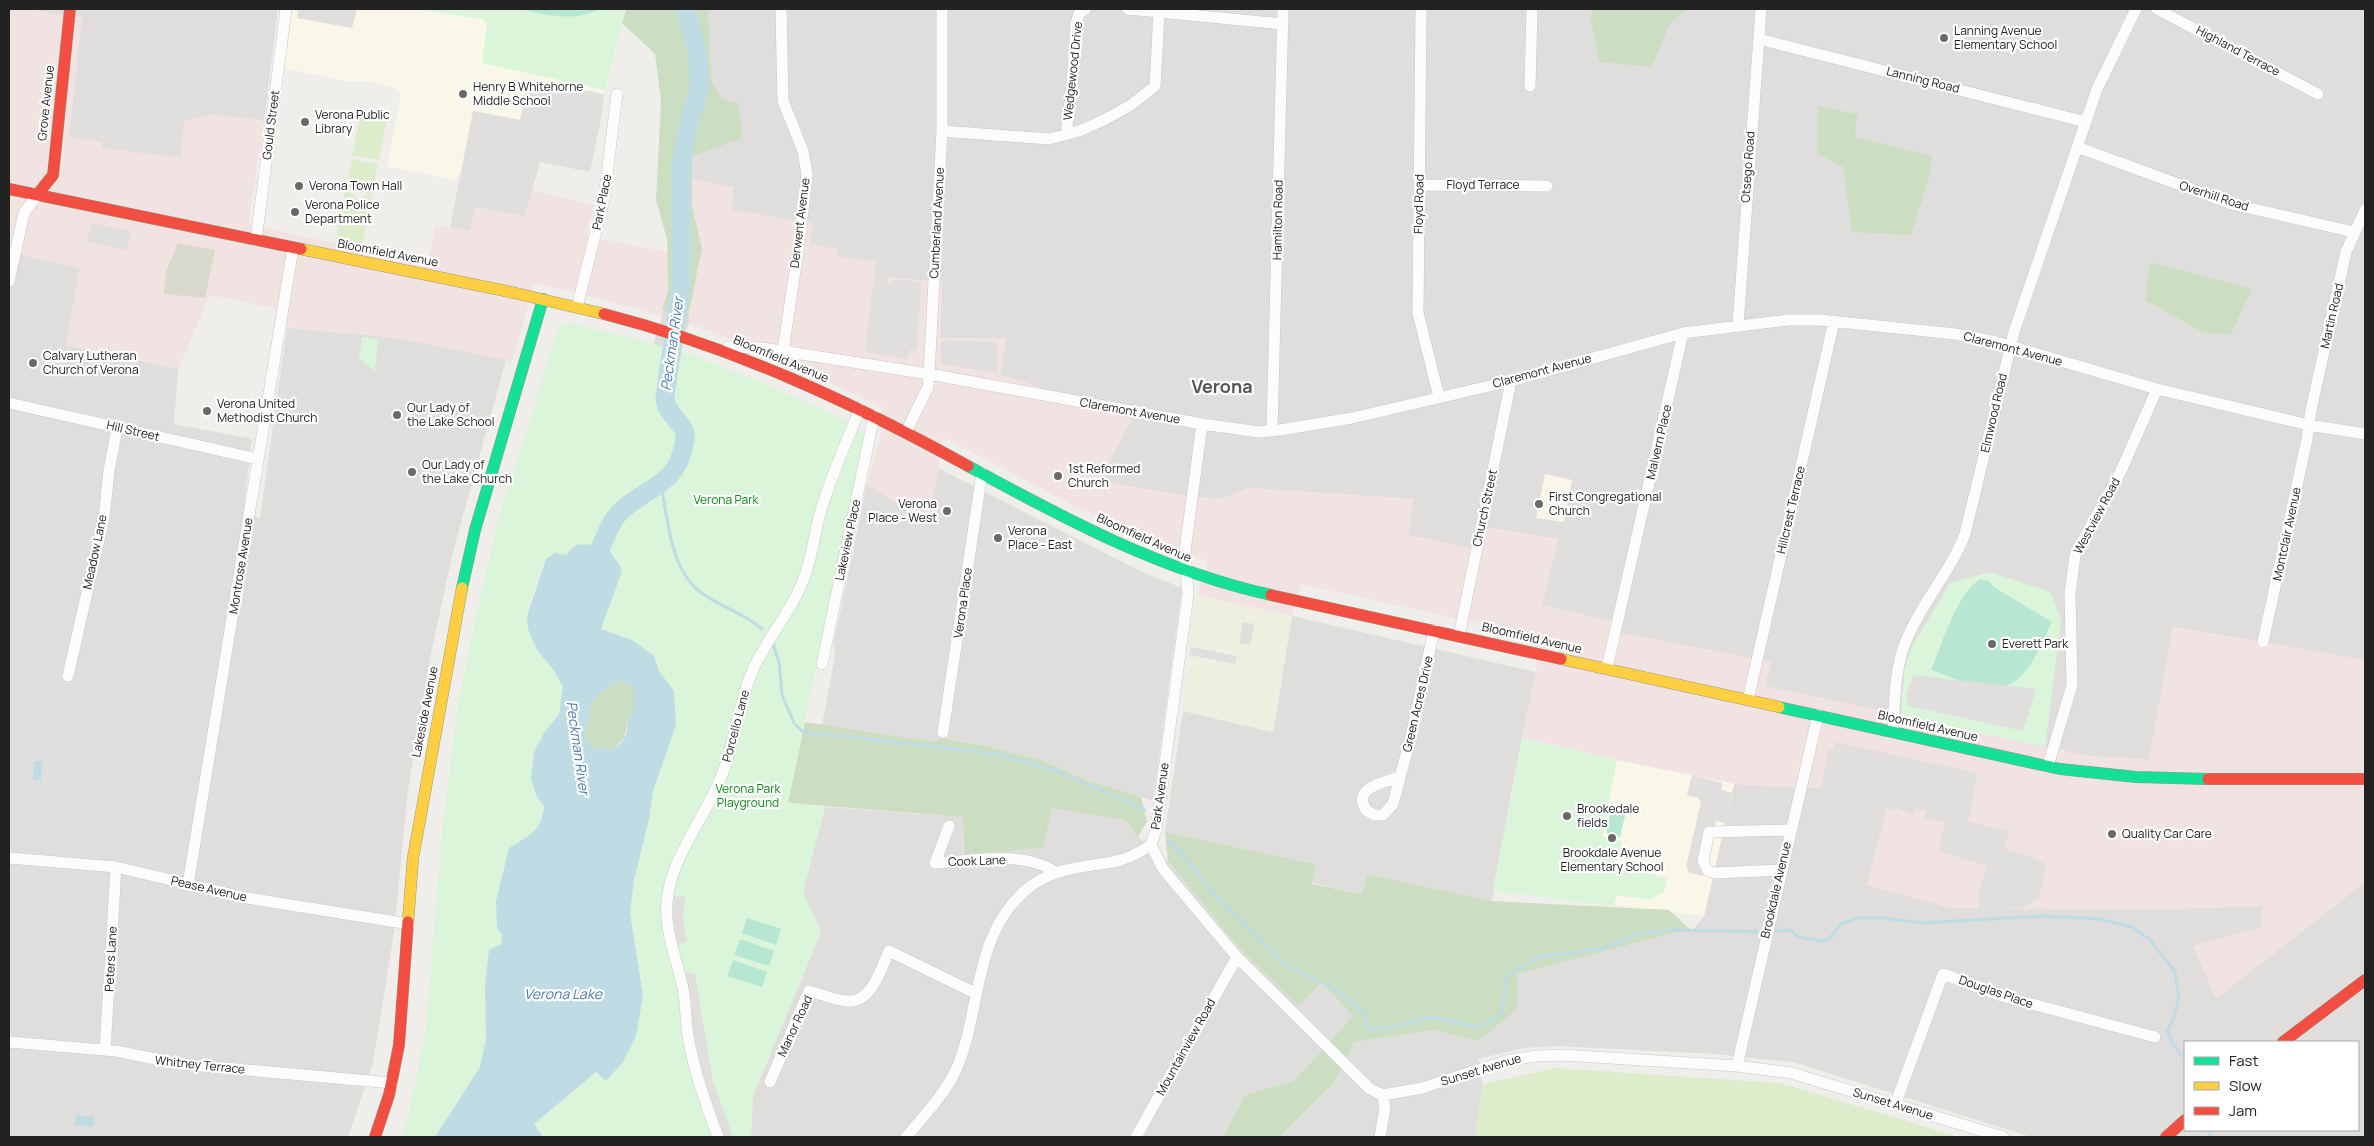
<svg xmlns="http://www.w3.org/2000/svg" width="2374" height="1146" font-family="Manrope,sans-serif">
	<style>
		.residential { fill: #dfdedc; fill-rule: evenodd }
		.commercial { fill: #f1e3e1 }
		.education { fill: #f8f7e8 }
		.religious { fill: #dededc }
		.construction { fill: #d9d9cd }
		.farmland { fill: #efefdf }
		.grass { fill: #ddeccb }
		.forest { fill: #cbdec1 }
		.park { fill: #daf5da }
		.pitch { fill: #b7e6d2 }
		.parking { fill: #e0dfde }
		.water { fill: #bfdbe3; fill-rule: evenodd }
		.pier { fill: #dedddd }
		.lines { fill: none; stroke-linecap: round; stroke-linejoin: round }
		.stream { stroke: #bfdbe3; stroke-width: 3 }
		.river { stroke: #bfdbe3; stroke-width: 19 }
		.street-casing { stroke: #c9c8c7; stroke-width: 12 }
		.fast-casing { stroke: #999a82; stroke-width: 12 }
		.slow-casing { stroke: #999a82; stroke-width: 12 }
		.jam-casing { stroke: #999a82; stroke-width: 12 }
		.street { stroke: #fdfcfc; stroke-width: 11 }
		.fast { stroke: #16e098; stroke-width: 11 }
		.slow { stroke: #ffcf43; stroke-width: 11 }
		.jam { stroke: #f24e42; stroke-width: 11 }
		.poi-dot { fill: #6a6968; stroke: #fff; stroke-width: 2 }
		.labels { text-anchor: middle; stroke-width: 4.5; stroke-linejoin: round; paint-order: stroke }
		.poi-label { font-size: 12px; fill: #222; stroke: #fff; text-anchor: start }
		.street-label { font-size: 12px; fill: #222; stroke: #fff }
		.park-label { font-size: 12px; fill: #0c8416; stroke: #fff }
		.water-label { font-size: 14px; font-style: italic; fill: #4a7aab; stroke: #fff }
		.district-label { font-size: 18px; font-weight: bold; fill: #555; stroke: #fff }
	</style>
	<rect width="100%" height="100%" fill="#f0eeeb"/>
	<path class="residential" d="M24,9H278L264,121L213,115L148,128L71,116L82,18Z
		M708,9H2365V660L2173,627L2149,760L2088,756L1765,686L1770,662L1621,633L1622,624L1542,605L1558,540L1469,548L1408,535L1413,499L1249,488L1221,499L1180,495L1111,483L1102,475L1131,420L1000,374L1006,338H940L942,282L887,278L892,237L731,210L733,187L690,179L692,155L704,151L722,100L712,83Z
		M9,246L16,248L26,256L80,268L66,345L178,369L174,424L252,439L243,515L388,543L453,552L431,653L408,790L394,932L373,1063L348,1137H9Z
		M938,468L1140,571L1182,588L1153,801L1086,780L1041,760L986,746L940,738L936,741L922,740L822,725L835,656L834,642L867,484L929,524Z
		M1292,616L1536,672L1522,738L1492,901L1367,874L1362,894L1312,883L1316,864L1165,832L1183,711L1273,732Z
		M1734,784L1821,788L1887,808L1867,885L1952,908L2166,909L2262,906V927L2216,998L2365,882V1137H2031L1793,1062L1715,1054L1556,1046L1523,1048L1478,1059L1483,1084L1475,1137H1280L1334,1083L1353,1042L1432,1030L1479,1041L1516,1009L1518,974L1674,933L1692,931L1704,916ZM2185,1042H2358V1130H2185Z
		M825,807L963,817V853L1052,808L1125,820L1138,837L1168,861L1239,948L1298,1006L1322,983L1353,1016L1295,1080L1245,1095L1223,1137H751L753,1096L821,932L803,892Z"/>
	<path class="commercial" d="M9,9H24L82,18L71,116L148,128L213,115L264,121L249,222L287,233L428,262L435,225L470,231L475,207L525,217L532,190L594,205L587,236L667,252L668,290L662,309L702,248L692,206L690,179L733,187L732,210L892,237L887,278L942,282L940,338H1006L1000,374L1131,420L1102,475L1111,483L1180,495L1221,499L1249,488L1413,499L1408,535L1469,548L1475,525L1558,539L1542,605L1622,624L1621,633L1771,662L1765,686L2088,756L2149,760L2173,627L2365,660V882L2216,999L2193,946L2262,927V906L2166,909L1952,908L1867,885L1887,808L1821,788L1734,784L1617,760L1522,738L1536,672L1539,637L1301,584L1292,616L1273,732L1183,711L1198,595L1207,561L1140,535L1075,506L943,437L929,524L867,484L880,438L883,408L769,354L694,325L568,290L534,284L512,362L397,338L322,333L287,327L274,308L210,295L178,369L66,345L80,268L26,256L16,248L9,246Z"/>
	<path class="education" d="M292,9H626L604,94L539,81L536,94L526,92L520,120L476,111L473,114L461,173L454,180L387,166L400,100V93L396,88L368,81H345L284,68Z
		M1545,474L1572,480L1564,522L1536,518Z
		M1522,738L1617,760L1734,784L1704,916L1493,891Z"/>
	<path class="religious" d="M287,328L397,338L506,360L453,552L388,543L260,518Z"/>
	<path class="construction" d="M178,243L215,250L205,298L164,294L166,272Z"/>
	<path class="farmland" d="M1198,595L1292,616L1273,732L1183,711Z"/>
	<path class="grass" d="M361,111L375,112L387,117L379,160L352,155Z
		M352,159L362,161L365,163L368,162L378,164L372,194L365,193L360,187L353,190L346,189Z
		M345,192L352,193L357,199L364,196L371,197L363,244L336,239Z
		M1555,1068L1781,1083L1959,1137H1475L1483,1084Z"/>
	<path class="forest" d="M626,9H708L712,83L722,99L739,104L742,138L692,156V206L702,248L688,318L662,310L668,290L667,239L656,200L661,101L655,54L622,23Z
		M1592,9H1685L1686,10L1669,25L1652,67L1599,62L1591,20Z
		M1818,106L1857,114L1855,137L1932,156L1929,178L1911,235L1852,232L1843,167L1817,153Z
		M2150,262L2252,289L2230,335L2203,332L2145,300Z
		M621,681L634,686V709C621,724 634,734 612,749L593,747L585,736C591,704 589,695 621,681Z
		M805,722L922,740L936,741L940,738L986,746L1041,760L1086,780L1141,797L1147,821L1138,837L1125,820L1052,808L1043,848L964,854L963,817L788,803Z
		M1165,832L1316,864L1312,884L1362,894L1367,874L1492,901L1669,910L1692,931L1674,933L1518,974L1517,1009L1479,1041L1432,1030L1354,1042L1334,1083L1280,1137H1223L1245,1095L1295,1080L1353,1016L1322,983L1298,1006L1239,948L1168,861Z"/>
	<path class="park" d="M415,9H626L605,90L482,63L487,25L483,19Z
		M569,323L653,343L694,356L772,387L836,416L865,433L788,802L825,807L803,892L821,932L753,1096L751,1137H543L534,1125L597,1071L605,1081L637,953L630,913L634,880L649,819L653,791L676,725L674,691L659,671L654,656L632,640L601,629L622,571C611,548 597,537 571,547L567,556L552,554L546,559C541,567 527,608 528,617C528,626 533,642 537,650C543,663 561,672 563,688C566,707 554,718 545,732C529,756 527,783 544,806C541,833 529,835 509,848L496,901L497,929L502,934L501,944L485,985L486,1039L480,1067L435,1137H401L407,1122L426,1029L442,833L457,712L474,626L498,521L559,327Z
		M362,337L378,339L375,371L359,359Z
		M1990,572L2051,592L2061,621L2045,747L1901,716L1904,671L1911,648L1950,583Z
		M1522,738L1617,760L1602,836L1622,841L1619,856L1614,855L1612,865L1667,878L1664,891L1650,900L1617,895L1614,906L1493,891Z"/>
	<path class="pitch" d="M518,9H600C572,23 547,14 518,9Z
		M1980,579L1989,581L1994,587L2052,622C2039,648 2026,690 1990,689C1976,688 1946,675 1931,670C1943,643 1955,596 1980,579Z
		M1612,804L1627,807L1620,837L1606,833Z
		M747,918L781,929L776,945L742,933Z
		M740,939L774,951L769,966L734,955Z
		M733,960L767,972L762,987L727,976Z"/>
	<path class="parking" d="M298,9H357L352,28L297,18Z
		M1845,17L1886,27V29L1892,31L1884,58L1835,45Z
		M539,81L604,94L602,114L590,172L540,162L525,217L475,207L470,231L450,227L473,111L520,120L526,92L536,94Z
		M151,109L185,113L181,158L102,148V142L69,137L71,116L148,128Z
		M91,223L131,231L127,250L87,242Z
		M813,224L892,237L887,285L894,280L921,281L917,351L909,350L907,359L865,352L876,262L837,256L838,249L810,244Z
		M944,340L997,342V373L942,364L940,346Z
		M274,418L333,427L372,438L365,445L371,457L365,509L393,512L388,543L327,531L332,489L266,479Z
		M1243,622L1254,624L1250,645L1239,643Z
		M1191,647L1237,656L1235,664L1189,655Z
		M343,656L414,666L398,774L327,764Z
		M1335,664L1363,672L1350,710L1352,714L1354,706L1374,711L1373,738L1330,728L1328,737L1312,733Z
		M1913,675L2036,689L2023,731L1908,706L1906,695Z
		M1835,742L1978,773L1968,822L2009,831L2005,849L2034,858L2047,865L2039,898L2022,908H1978V896L1987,866L1938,851L1945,825L1943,822L1924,818L1926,811L1915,808L1913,815L1896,808L1895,810L1887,808L1821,788L1828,750H1834Z
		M1692,775L1723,783L1721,790L1732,793L1725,823L1716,821L1703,876L1690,873L1686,867L1701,802L1698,798L1687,795Z
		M674,896L685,897L683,916L687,942L676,945L673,918Z
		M684,972L695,974L713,1081L733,1137H723L699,1065Z"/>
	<path class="water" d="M598,540L610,545C608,555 620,561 622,571L601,629L632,640L654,656L659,671L674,691L676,725L653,791L649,819L634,880L630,913L643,996L636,1036L623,1062L606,1081L596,1072L534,1124L543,1137H435L480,1067L486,1039L485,985L489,950L501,944L502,934L497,929L496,901L509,848C529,835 541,833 544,806L537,797L531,779L534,752L544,733L559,714L563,687L555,672L537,650L528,629L527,616L546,559L555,553L567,555C577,536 586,551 598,540ZM621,681L634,687V709L628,716L627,733L621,743L612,749L593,747L585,736C591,704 589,695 621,681Z
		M34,761H42L41,780H33Z
		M76,1115L94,1117L93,1127L75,1125Z"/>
	<path class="pier" d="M664,311L690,319L679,353L653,344Z"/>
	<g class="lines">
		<path class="stream" d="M661,485C668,520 670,571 703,594C723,608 742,612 762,629
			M773,644L779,662L782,695L794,723L802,731L812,734L845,736L996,754L1059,772L1145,810
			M1168,841L1181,852L1213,893L1285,964L1335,989L1365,1014L1368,1029L1390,1028L1430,1017L1480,1027L1502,1014L1506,977L1539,957L1605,948L1641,933L1677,930L1765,932
			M1771,931L1790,930L1798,937L1823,941L1829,939L1841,924L1859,918H1883L1921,923L2043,916L2099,919L2132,927L2150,940L2175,972L2179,998L2173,1020L2167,1031L2173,1044L2182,1056
			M2207,1130L2212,1137"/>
		<path class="river" d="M594,565C601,549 607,526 619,513C647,485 678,488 685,439C687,422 665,417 665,396L681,287V163L687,131L700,86L697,50L685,9"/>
		<defs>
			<path id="street" d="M781,9L783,101L803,151L807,174L800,237L783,351
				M1128,9L1283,24
				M1421,9L1418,313L1439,397
				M2157,9L2318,94
				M1759,39L2086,122
				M1530,86L1532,9
				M942,131L1049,139L1079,131L1104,120L1131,105L1155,86L1159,13
				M1066,135L1072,85L1076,23L1079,14L1085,9
				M2077,147L2232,204L2354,232
				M1420,185L1547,186
				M256,240L286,9
				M9,281L24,213L37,195
				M577,307L604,199L617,94
				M1738,325L1761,9
				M728,347L762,348L929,374L1202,424L1259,432L1280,430L1352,418L1511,381L1683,333L1788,320H1820L1955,334L1996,342L2157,389L2309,425L2365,434
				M9,403L258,459
				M1272,431L1283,9
				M906,432L928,387L929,374L942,131V9
				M1459,636L1511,381
				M2263,642L2307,439L2311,410L2346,252L2365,210
				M822,664L874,416
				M1607,668L1683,333
				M68,676L104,518L109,471L117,428
				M1748,700L1834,321
				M943,732L982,473
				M1893,732C1895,701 1894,670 1906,641C1921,603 1950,573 1965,534L2014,332L2097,89L2136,9
				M2048,766L2072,685L2070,594L2075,555L2121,471L2157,389
				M1400,777C1385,782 1352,787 1366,810L1374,815H1383L1393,804L1412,732L1434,630
				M949,826L935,863C974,861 1022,850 1056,872
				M1151,845L1163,869L1237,957L1370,1089L1383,1095L1422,1088L1506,1061L1536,1056L1562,1055L1737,1066L1791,1073L2003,1137
				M9,858L116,867L247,898L409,924
				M1781,870L1715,873L1708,871L1703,861L1709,832L1790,830
				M188,885L293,248
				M9,1042L116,1051L180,1064L392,1083
				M105,1050L116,867
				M1737,1066L1818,715
				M770,1082L809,991C821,994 834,1000 847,1001C871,1004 881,969 889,951L975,993
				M1895,1105L1943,974L2002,996L2155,1037
				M718,1137C706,1104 694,1071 688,1036C686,1022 686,1008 684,994C679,963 664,934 667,902C671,857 702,822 719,782C734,748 737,711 750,677C763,642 791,614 804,578C812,558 814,535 820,514C830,478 846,443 860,409
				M906,1137C923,1117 944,1095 956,1070C982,1010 972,935 1027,889C1053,868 1082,867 1113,862C1127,859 1139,853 1151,845L1156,830L1188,594L1185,551L1202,424
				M1136,1137L1237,957
				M1380,1137L1385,1108L1383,1095"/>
			<path id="fast" d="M968,466C1065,519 1162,571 1271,595
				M462,588L475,530L543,299
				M1779,707L2060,769L2136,777L2208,779"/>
			<path id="slow" d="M301,249L515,293L604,314
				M1561,659L1779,707
				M408,922L413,858L462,588"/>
			<path id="jam" d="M9,189L301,249
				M37,195L53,175L70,9
				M604,314C733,347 852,402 968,466
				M1271,595L1561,659
				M2208,779H2365
				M2283,1042L2365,980
				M375,1137L389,1095L399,1045L408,922
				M2166,1137L2185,1120"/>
		</defs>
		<use href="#street" class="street-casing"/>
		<use href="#fast" class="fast-casing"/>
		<use href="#slow" class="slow-casing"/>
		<use href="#jam" class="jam-casing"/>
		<use href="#street" class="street"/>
		<use href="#fast" class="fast"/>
		<use href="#slow" class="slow"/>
		<use href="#jam" class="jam"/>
	</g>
	<g class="poi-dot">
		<circle cx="1944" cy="38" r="5"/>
		<circle cx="463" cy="94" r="5"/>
		<circle cx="305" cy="122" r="5"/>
		<circle cx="299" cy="186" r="5"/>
		<circle cx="295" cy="212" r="5"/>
		<circle cx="33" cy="363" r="5"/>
		<circle cx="207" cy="411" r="5"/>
		<circle cx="397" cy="415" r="5"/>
		<circle cx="412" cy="472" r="5"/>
		<circle cx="1058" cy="476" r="5"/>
		<circle cx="1539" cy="504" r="5"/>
		<circle cx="947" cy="511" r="5"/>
		<circle cx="998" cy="538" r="5"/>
		<circle cx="1992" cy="644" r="5"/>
		<circle cx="1567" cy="816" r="5"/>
		<circle cx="2112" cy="834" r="5"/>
		<circle cx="1612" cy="838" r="5"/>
	</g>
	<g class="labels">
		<g class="poi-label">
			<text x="1954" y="35">Lanning Avenue<tspan x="1954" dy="14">Elementary School</tspan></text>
			<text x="473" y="91">Henry B Whitehorne<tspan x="473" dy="14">Middle School</tspan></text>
			<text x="315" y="119">Verona Public<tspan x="315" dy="14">Library</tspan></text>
			<text x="309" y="190">Verona Town Hall</text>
			<text x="305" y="209">Verona Police<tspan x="305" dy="14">Department</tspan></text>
			<text x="43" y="360">Calvary Lutheran<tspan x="43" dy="14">Church of Verona</tspan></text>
			<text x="217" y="408">Verona United<tspan x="217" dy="14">Methodist Church</tspan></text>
			<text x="407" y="412">Our Lady of<tspan x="407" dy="14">the Lake School</tspan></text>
			<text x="422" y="469">Our Lady of<tspan x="422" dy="14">the Lake Church</tspan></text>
			<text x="1068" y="473">1st Reformed<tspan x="1068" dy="14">Church</tspan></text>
			<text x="1549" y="501">First Congregational<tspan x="1549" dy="14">Church</tspan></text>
			<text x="937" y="508" text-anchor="end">Verona<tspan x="937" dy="14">Place - West</tspan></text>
			<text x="1008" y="535">Verona<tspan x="1008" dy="14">Place - East</tspan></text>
			<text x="2002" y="648">Everett Park</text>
			<text x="1577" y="813">Brookedale<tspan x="1577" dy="14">fields</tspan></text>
			<text x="2122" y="838">Quality Car Care</text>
			<text x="1612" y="857" text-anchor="middle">Brookdale Avenue<tspan x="1612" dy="14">Elementary School</tspan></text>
		</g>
		<g class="street-label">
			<text transform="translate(2238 51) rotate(28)" y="4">Highland Terrace</text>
			<text transform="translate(1073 71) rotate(-84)" y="4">Wedgewood Drive</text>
			<text transform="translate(1923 80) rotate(14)" y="4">Lanning Road</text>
			<text transform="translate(46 103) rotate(-84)" y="4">Grove Avenue</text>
			<text transform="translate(271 125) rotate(-83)" y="4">Gould Street</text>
			<text transform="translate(1748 167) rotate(-86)" y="4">Otsego Road</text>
			<text x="1483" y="189">Floyd Terrace</text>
			<text transform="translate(2214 196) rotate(18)" y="4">Overhill Road</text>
			<text transform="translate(602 202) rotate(-79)" y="4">Park Place</text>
			<text transform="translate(1419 204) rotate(-89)" y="4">Floyd Road</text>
			<text transform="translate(1278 220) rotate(-89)" y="4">Hamilton Road</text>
			<text transform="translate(800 223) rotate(-83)" y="4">Derwent Avenue</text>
			<text transform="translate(937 223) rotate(-87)" y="4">Cumberland Avenue</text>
			<text transform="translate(388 253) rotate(11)" y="4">Bloomfield Avenue</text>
			<text transform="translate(2332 316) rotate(-77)" y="4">Martin Road</text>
			<text transform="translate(2013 349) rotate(15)" y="4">Claremont Avenue</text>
			<text transform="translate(781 359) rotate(23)" y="4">Bloomfield Avenue</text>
			<text transform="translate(1542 371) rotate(-15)" y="4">Claremont Avenue</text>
			<text transform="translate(1130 411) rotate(10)" y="4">Claremont Avenue</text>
			<text transform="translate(1994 413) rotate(-77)" y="4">Elmwood Road</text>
			<text transform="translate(133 431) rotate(13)" y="4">Hill Street</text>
			<text transform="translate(1659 442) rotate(-77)" y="4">Malvern Place</text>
			<text transform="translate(1485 508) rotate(-78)" y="4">Church Street</text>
			<text transform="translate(1791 510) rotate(-77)" y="4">Hillcrest Terrace</text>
			<text transform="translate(2097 516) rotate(-62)" y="4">Westview Road</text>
			<text transform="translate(2287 534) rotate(-78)" y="4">Montclair Avenue</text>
			<text transform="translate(1144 538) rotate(24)" y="4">Bloomfield Avenue</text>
			<text transform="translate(848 540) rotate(-78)" y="4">Lakeview Place</text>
			<text transform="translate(95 552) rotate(-78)" y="4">Meadow Lane</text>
			<text transform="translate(241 566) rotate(-81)" y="4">Montrose Avenue</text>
			<text transform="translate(963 603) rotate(-82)" y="4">Verona Place</text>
			<text transform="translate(1532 638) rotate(13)" y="4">Bloomfield Avenue</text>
			<text transform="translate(1418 704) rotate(-77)" y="4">Green Acres Drive</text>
			<text transform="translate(425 712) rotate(-79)" y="4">Lakeside Avenue</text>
			<text transform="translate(736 726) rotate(-75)" y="4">Porcello Lane</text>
			<text transform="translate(1928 726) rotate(13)" y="4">Bloomfield Avenue</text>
			<text transform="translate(1160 796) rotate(-82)" y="4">Park Avenue</text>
			<text transform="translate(977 861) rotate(-2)" y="4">Cook Lane</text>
			<text transform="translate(209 889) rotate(13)" y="4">Pease Avenue</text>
			<text transform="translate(1776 890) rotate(-77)" y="4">Brookdale Avenue</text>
			<text transform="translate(111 959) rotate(-87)" y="4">Peters Lane</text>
			<text transform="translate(1996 992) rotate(19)" y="4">Douglas Place</text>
			<text transform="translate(795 1026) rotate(-65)" y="4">Manor Road</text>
			<text transform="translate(1186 1047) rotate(-61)" y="4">Mountainview Road</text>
			<text transform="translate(200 1065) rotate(6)" y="4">Whitney Terrace</text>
			<text transform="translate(1481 1070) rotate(-17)" y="4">Sunset Avenue</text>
			<text transform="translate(1893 1104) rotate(17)" y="4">Sunset Avenue</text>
		</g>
		<g class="park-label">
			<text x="726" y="504">Verona Park</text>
			<text x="748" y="793">Verona Park<tspan x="748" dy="14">Playground</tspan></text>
		</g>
		<g class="water-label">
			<text transform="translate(672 344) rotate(-82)" y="5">Peckman River</text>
			<text transform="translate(578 748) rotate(82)" y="5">Peckman River</text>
			<text x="563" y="999">Verona Lake</text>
		</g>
		<g class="district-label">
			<text x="1222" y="393">Verona</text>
		</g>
	</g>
	<rect width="2374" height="1146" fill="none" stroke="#222222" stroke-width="20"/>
	<rect x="2184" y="1041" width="175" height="90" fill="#ffffff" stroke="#a7a7a7"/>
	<rect x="2194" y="1057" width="25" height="8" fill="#16e098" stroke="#a7a7a7"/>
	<text x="2229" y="1066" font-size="15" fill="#222222">Fast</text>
	<rect x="2194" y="1082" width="25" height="8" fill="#ffcf43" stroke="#a7a7a7"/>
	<text x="2229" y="1091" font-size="15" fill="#222222">Slow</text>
	<rect x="2194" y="1107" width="25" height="8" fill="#f24e42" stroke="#a7a7a7"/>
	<text x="2229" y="1116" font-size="15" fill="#222222">Jam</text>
</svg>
